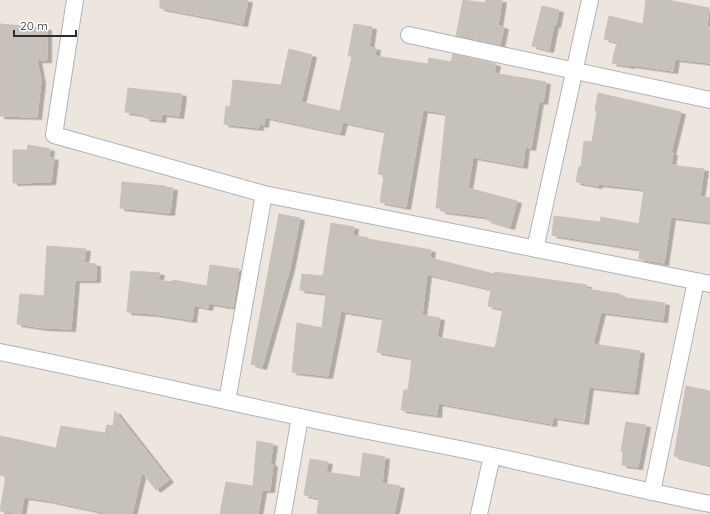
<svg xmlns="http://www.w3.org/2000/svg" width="710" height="514" font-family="Quicksand,sans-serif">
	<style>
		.building { fill: #c6c1ba; stroke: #c9c2b9; fill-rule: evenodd; filter: url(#shadow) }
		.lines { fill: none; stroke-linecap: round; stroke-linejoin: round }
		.minor-casing { stroke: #afb2bc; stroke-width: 18 }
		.minor { stroke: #fff; stroke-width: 16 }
	</style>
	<defs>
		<filter id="shadow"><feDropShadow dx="4.5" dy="2.5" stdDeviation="0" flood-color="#0004"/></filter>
	</defs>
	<rect width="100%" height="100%" fill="#ede6df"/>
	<path class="building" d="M160,0H248L243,24L160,8Z
		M463,0L485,3L486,0H502L498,25L504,27L500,45L456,36Z
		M646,0H668L709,8L707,27H710V63L675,59L673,71L631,65L630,66L612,63L617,42L604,39L609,16L643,24Z
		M542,6L559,10L556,25H554L549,50L532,46Z
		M0,24L47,28V60H37L41,81L37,117L0,116Z
		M354,24L372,27L369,47L376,48L375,56L428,64L429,58L451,62L453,54L496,64L494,73L546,82L543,102L539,101L531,148L525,147L523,166L473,157L468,188L517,201L510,227L487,220L488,217L441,211V208H436L446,113L423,110L406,207L380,202L384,175L378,174L385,131L343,122L340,133L265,117L264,125L259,124V128L224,124L226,106L230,107L233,80L281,85L289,49L312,55L301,102L340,111L352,56H348Z
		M128,88L182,94L179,116L162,114L161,120L145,118V115L125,112Z
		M598,93L681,112L671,153H673L671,165L704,169L700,196L710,198V222L671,217L664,263L639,259L640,249L552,235L554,216L600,222L601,217L639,224L644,189L598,184V186L576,182L579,166L581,167L584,141L592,142L597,111H595Z
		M28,145L50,149L49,157L54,158L51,182L13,183V150H27Z
		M122,182L166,186V187L173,188L170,213L120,208Z
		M279,214L300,218L290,268L262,367L251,364Z
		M331,223L354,227L353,235L368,238V239L431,250L430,258L494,274L495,272L587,285L586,289L620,294V297L665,303L663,320L601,312L593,344L640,351L634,392L589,387L584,422L553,417L552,424L438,403L437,415L401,410L404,390H408L412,358L377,352L383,318L341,311L328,376L292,372L297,323L322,328L326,293L300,290L302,274L323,276ZM427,274L491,289L488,306L503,309L495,348L437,337L440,318L422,315Z
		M47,246L86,249L84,263L96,264V280H75L71,329L44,328L17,324L20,294L44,296Z
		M210,265L239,269L233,307L209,303L208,308L194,305L192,320L154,314L127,312L131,271L160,273L158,280L172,282L173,280L207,286Z
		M686,386L710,391V465L674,456Z
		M115,411L169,480L156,490L142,472L132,514H112L46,500L24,497L21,514L0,511L6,476L0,475V436L56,448L61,426L105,433L107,425L113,426Z
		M626,422L646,425L638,467L622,465L623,452L621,451Z
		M257,441L273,444L270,464H273L270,490H262L258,514H220L226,482L253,486Z
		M363,453L385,457L382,483L400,486L394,514H317L319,498L304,495L310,459L328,462L326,472L360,477Z"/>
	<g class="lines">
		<defs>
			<path id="minor" d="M75,0L54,135L264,194L710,284
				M409,35L710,100
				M535,249L590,0
				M0,352C100,372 200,396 300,417C364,431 429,442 493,456C565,471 637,490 710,504
				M227,401L264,194
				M652,492L696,281
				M283,514L300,417
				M479,514L492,456"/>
		</defs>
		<use href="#minor" class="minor-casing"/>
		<use href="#minor" class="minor"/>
	</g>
	<path d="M14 30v6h62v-6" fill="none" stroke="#2c2c2c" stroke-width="2"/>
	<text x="20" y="30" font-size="12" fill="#2c2c2c" stroke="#ffffff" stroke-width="3" paint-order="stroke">20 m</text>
</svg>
